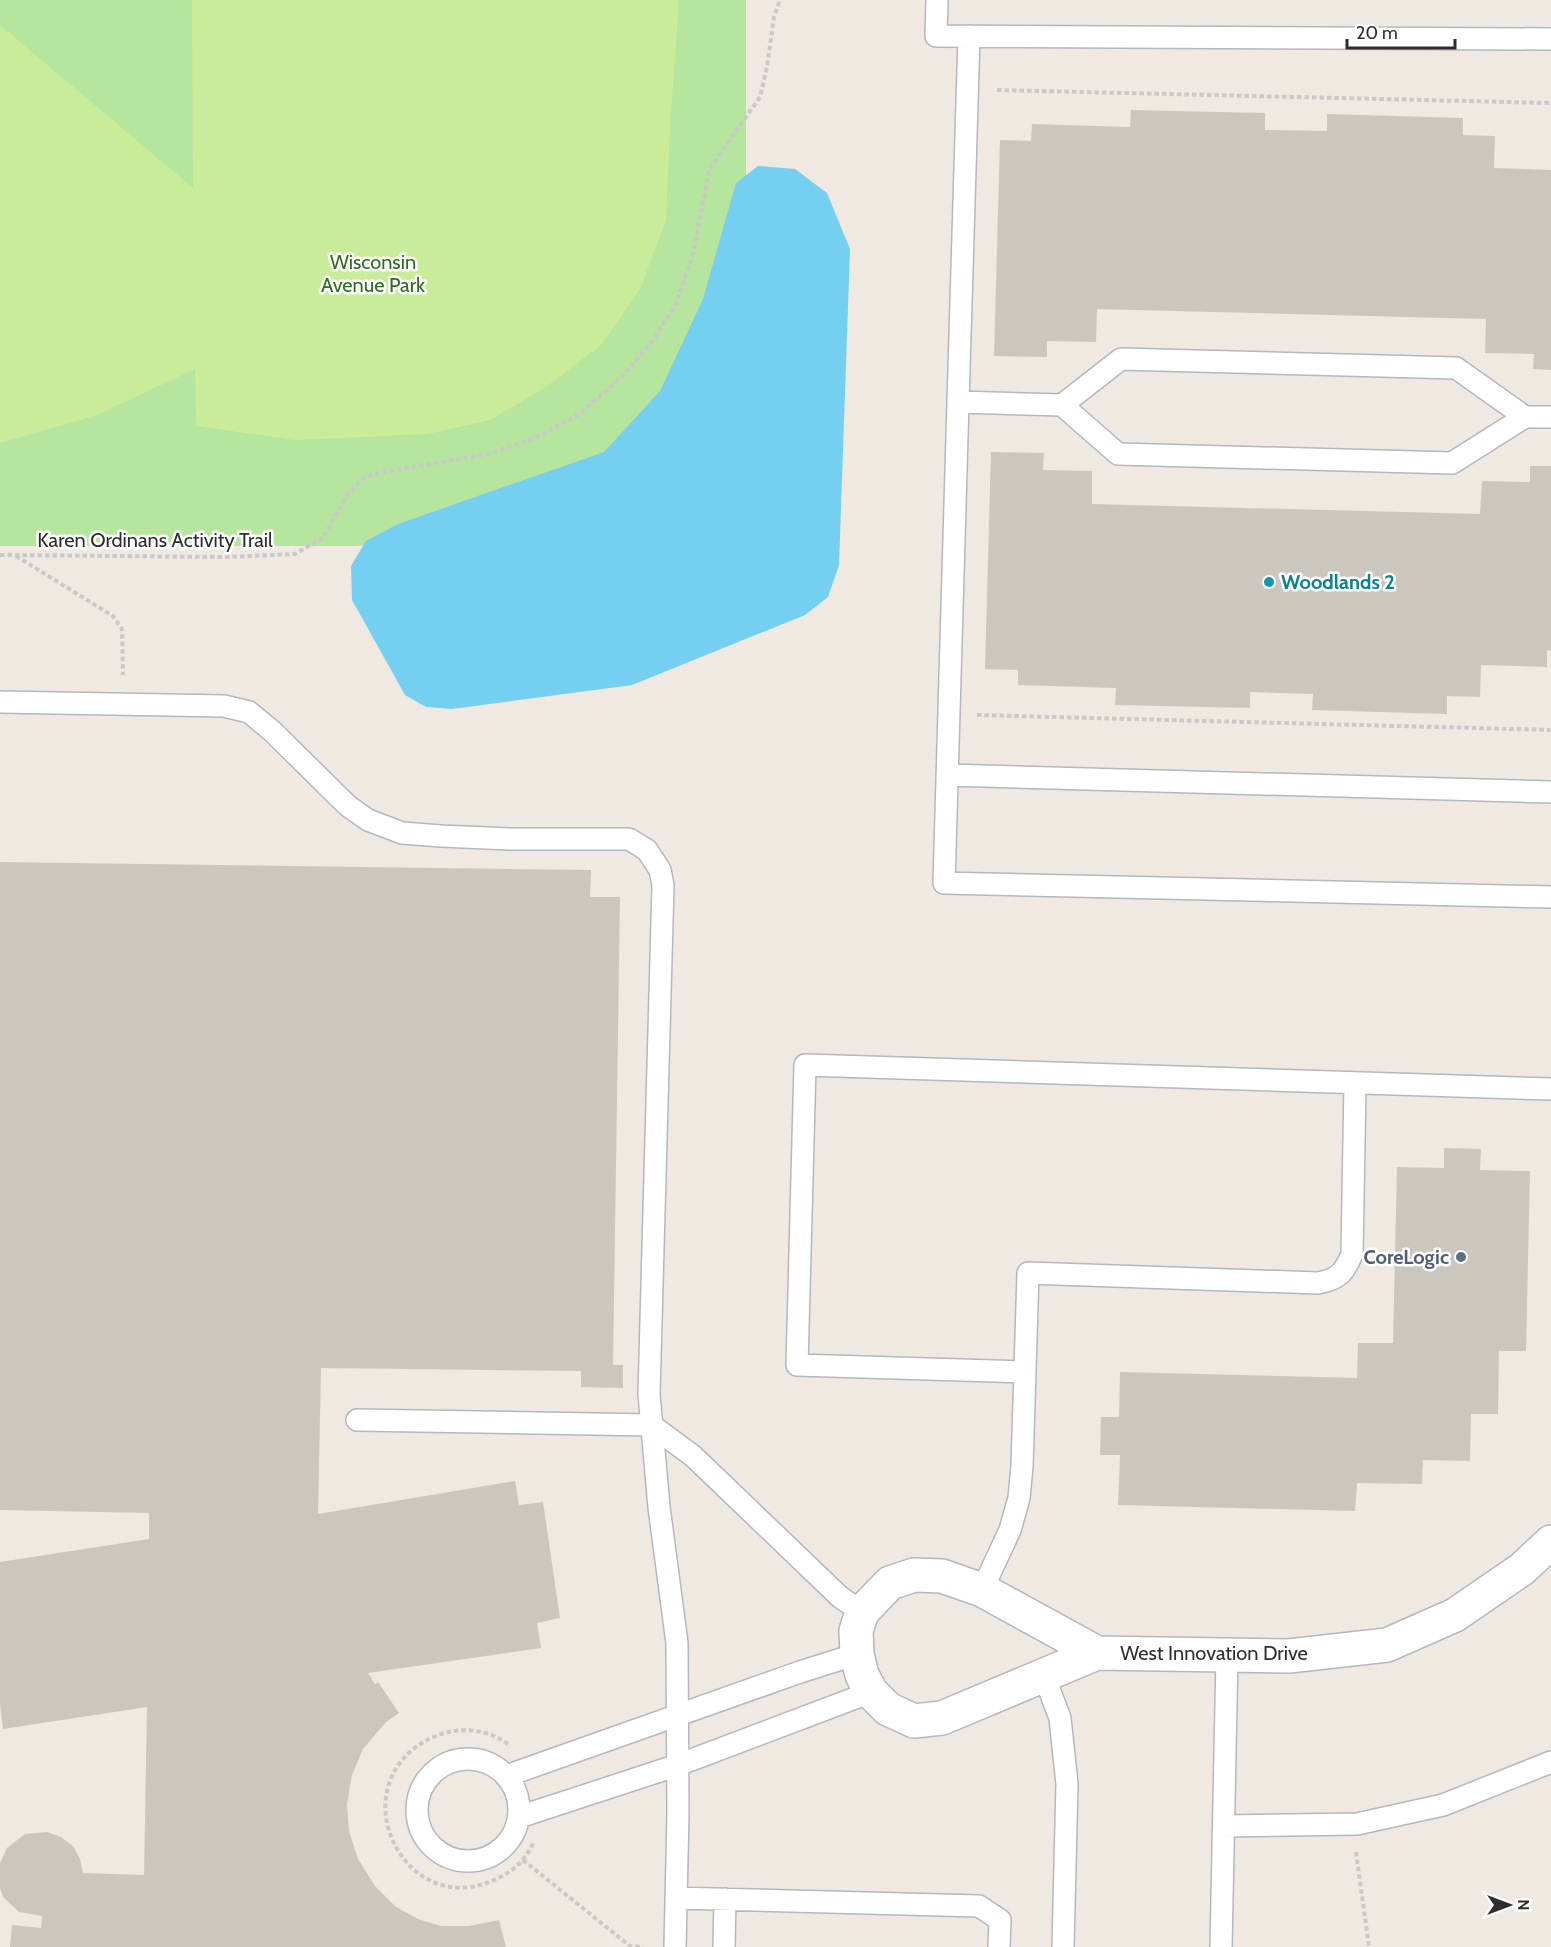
<svg xmlns="http://www.w3.org/2000/svg" width="1551" height="1947" font-family="Cabin,sans-serif">
	<style>
		.green { fill: #b6e59e }
		.pitch { fill: #c9ec9a }
		.water { fill: #75cff0 }
		.building { fill: #cbc7bf }
		.lines { fill: none; stroke-linecap: round; stroke-linejoin: round }
		.lane-casing { stroke: #b4b7c1; stroke-width: 24 }
		.street-casing { stroke: #b4b7c1; stroke-width: 36 }
		.path { stroke: #c9c9c9; stroke-width: 4; stroke-dasharray: 4.5 3; stroke-linecap: butt }
		.lane { stroke: #fff; stroke-width: 21 }
		.street { stroke: #fff; stroke-width: 33 }
		.culture-dot { fill: #0f9aa8; stroke: #fff; stroke-width: 2 }
		.service-dot { fill: #5c6f8a; stroke: #fff; stroke-width: 2 }
		.labels { text-anchor: middle; stroke-width: 5; stroke-linejoin: round; paint-order: stroke }
		.park-label { font-size: 20px; fill: #2c6e1b; stroke: #fff }
		.street-label { font-size: 20px; fill: #2e2e2e; stroke: #fff }
		.culture-label { font-size: 20px; font-weight: bold; fill: #0d838f; stroke: #fff; text-anchor: start }
		.service-label { font-size: 20px; font-weight: bold; fill: #4e5e75; stroke: #fff; text-anchor: end }
	</style>
	<rect width="100%" height="100%" fill="#efe9e1"/>
	<path class="green" d="M0,0H746V546H0Z"/>
	<path class="pitch" d="M192,0H679L670,127L666,221L640,289L601,345L546,387L490,420L428,434L295,440L196,426L195,369L97,415L0,443V25L193,188Z"/>
	<path class="water" d="M758,166L795,169L827,193L850,249L839,565L828,597L805,615L632,685L452,709L426,707L405,695L352,600L351,566L366,541L398,524L604,452L660,391L703,299L736,183Z"/>
	<path class="building" d="M1131,110L1265,113V130L1327,131V114L1463,118V135L1495,136L1494,168L1551,170V370L1533,369L1534,354L1485,353L1486,319L1097,309L1096,342L1047,341V357L994,356L1000,140L1031,141L1032,124L1130,127Z
		M991,452L1044,453L1043,470L1092,471V504L1480,514L1482,481L1530,482V466H1551V651L1547,650V667L1481,665L1480,697L1447,696V714L1312,710L1313,694L1250,692V708L1115,705L1116,688L1018,685V670L985,669Z
		M0,862L591,870L590,897H620L613,1365H623V1388L581,1387V1371L321,1368L318,1514L515,1481L519,1505L543,1502L560,1618L537,1623L541,1648L368,1673L375,1684L378,1682L399,1713L386,1722L363,1749L352,1775L347,1804L349,1831L358,1859L375,1886L396,1907L418,1919L441,1926H469L499,1920L506,1947H10L12,1925L41,1928L42,1916L19,1912L3,1897L0,1888V1863L7,1848L25,1834L47,1832L61,1837L73,1846L80,1859L83,1873L144,1875L147,1707L3,1729L0,1704V1562L149,1539V1513L0,1510Z
		M1444,1148L1481,1149L1480,1170L1530,1171L1526,1351H1499L1498,1414H1471L1470,1461L1423,1460L1422,1484L1357,1483L1355,1511L1118,1505L1120,1455H1100L1101,1417H1119L1120,1372L1357,1378L1358,1343H1393L1397,1167L1444,1168Z"/>
	<g class="lines">
		<defs>
			<path id="lane" d="M937,0L936,36L1551,39
				M969,36L958,402L1062,405L1118,454L1452,463L1525,417H1551
				M958,402L944,883L1551,897
				M1062,405L1121,359L1456,368L1525,417
				M0,702L224,706L249,712L272,731L348,806L368,820L402,833L441,836L510,839H629L647,850L660,870L663,885L649,1394L659,1507L677,1643L678,1813L675,1947
				M948,775L1551,792
				M1025,1372L797,1365L805,1065L1551,1089
				M357,1420L651,1425L693,1456L840,1597L862,1612
				M982,1590L1010,1530L1019,1498L1022,1466L1028,1273L1318,1283C1339,1279 1344,1273 1352,1254L1355,1083
				M1044,1676L1060,1718L1067,1784L1063,1947
				M417 1810a51 51 0 1 1 102 0a51 51 0 1 1-102 0Z
				M506,1776L800,1672L857,1654
				M519,1817L678,1765L871,1692
				M1224,1826L1357,1824L1443,1805L1551,1762
				M676,1898L979,1906L1000,1920L999,1947
				M724,1947L725,1899
				M1221,1947L1227,1656"/>
			<path id="street" d="M1097,1653L982,1590L942,1576L914,1575L890,1583L862,1612L856,1631L857,1654L862,1675L871,1692L888,1709L914,1721L942,1718L1097,1653L1289,1656L1387,1645L1455,1615L1522,1569L1551,1542"/>
		</defs>
		<use href="#lane" class="lane-casing"/>
		<use href="#street" class="street-casing"/>
		<path class="path" d="M997,90L1551,103
			M0,555L227,557L295,554L323,538L347,495L365,477L383,472L488,454L534,439L579,414L623,376L651,343L675,306L693,254L709,170L760,97L767,67L774,17L780,0
			M16,556L113,616L122,629L123,675
			M977,715L1551,730
			M508,1744C484,1727 454,1726 429,1739C338,1786 404,1921 494,1880C511,1873 526,1860 533,1843
			M1356,1852L1369,1947
			M523,1860L630,1946L643,1947"/>
		<use href="#lane" class="lane"/>
		<use href="#street" class="street"/>
	</g>
	<circle class="culture-dot" cx="1269" cy="582" r="6"/>
	<circle class="service-dot" cx="1461" cy="1257" r="6"/>
	<g class="labels">
		<g class="park-label">
			<text x="373" y="269">Wisconsin<tspan x="373" dy="23">Avenue Park</tspan></text>
		</g>
		<g class="street-label">
			<text x="155" y="547">Karen Ordinans Activity Trail</text>
			<text x="1214" y="1660">West Innovation Drive</text>
		</g>
		<g class="culture-label">
			<text x="1281" y="589">Woodlands 2</text>
		</g>
		<g class="service-label">
			<text x="1449" y="1264">CoreLogic</text>
		</g>
	</g>
	<g transform="translate(1509 1905) rotate(90)" stroke="#ffffff" stroke-width="4.5" paint-order="stroke">
	<path d="M0-4.5L10 22L0 15L-10 22Z" fill="#2e2e2e"/>
	<text y="-9" font-size="16" font-weight="bold" text-anchor="middle" fill="#2e2e2e">N</text>
	</g>
	<path d="M1347 39v9h108v-9" fill="none" stroke="#2e2e2e" stroke-width="3"/>
	<text x="1356" y="39" font-size="18" fill="#2e2e2e" stroke="#ffffff" stroke-width="4.5" paint-order="stroke">20 m</text>
</svg>
